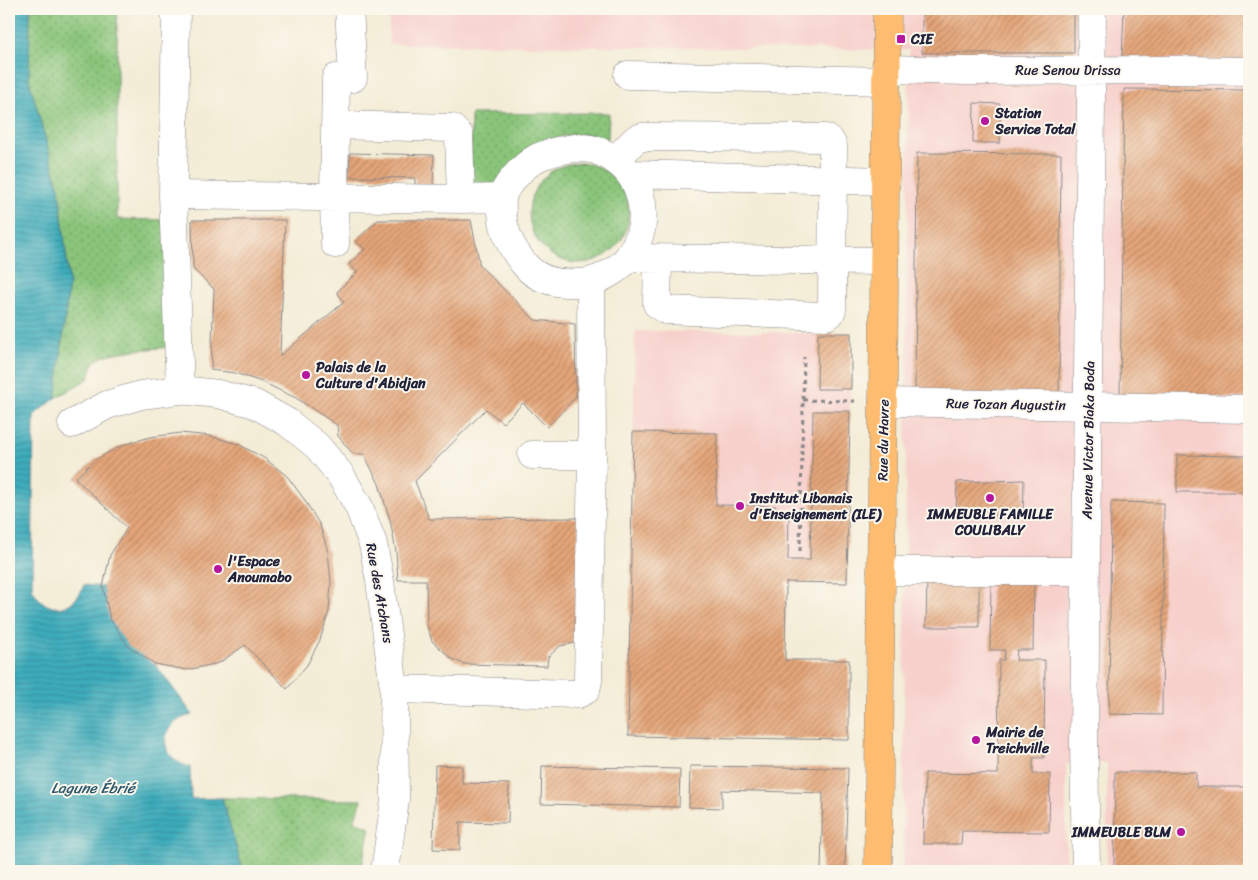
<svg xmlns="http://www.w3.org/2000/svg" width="1258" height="880" font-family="Sriracha,sans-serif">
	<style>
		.built { fill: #f7d0cc }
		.green { fill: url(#green-dots); stroke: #56745a }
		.water { fill: url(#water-rules); stroke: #30677b }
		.building { fill: url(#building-hatch) }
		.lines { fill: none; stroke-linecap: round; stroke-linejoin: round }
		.minor-casing { stroke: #8a8788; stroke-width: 29 }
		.major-casing { stroke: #8a8788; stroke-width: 29 }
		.path { stroke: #8a8788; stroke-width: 3; stroke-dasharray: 4 4; stroke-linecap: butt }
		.minor { stroke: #fff; stroke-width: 28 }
		.major { stroke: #fdbc6f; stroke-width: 28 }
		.poi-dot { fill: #b5179e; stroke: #fbf7ec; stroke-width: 2 }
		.labels { text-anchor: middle; stroke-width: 4; stroke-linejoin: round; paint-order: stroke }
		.poi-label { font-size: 14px; font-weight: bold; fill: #22223b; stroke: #fbf7ec; text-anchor: start }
		.street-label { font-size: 14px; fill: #22223b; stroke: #fbf7ec }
		.water-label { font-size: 15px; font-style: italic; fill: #2d596e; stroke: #fbf7ec }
	</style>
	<defs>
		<pattern id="green-dots" width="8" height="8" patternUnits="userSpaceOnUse" patternTransform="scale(1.25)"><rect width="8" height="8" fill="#8ac57a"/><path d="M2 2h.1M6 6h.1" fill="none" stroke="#70a065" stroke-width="1.8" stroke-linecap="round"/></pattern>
		<pattern id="water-rules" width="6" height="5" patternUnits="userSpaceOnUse" patternTransform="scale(1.25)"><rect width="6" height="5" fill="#3dacbb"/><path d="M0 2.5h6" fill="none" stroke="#338c99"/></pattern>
		<pattern id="building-hatch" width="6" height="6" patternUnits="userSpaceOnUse" patternTransform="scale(1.25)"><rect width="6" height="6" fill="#e5a679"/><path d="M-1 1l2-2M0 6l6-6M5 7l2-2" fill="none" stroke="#b98764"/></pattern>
	</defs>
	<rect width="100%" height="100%" fill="#fbf7ec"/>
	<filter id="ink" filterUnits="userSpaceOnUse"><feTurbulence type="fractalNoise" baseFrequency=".02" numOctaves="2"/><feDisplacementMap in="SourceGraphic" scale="10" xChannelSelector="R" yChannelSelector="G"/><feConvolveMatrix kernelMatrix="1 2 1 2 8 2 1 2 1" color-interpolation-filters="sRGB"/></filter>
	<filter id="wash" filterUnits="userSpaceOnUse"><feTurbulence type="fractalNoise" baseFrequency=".0096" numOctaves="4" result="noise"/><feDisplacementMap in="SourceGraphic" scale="20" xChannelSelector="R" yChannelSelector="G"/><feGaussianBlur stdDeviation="1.12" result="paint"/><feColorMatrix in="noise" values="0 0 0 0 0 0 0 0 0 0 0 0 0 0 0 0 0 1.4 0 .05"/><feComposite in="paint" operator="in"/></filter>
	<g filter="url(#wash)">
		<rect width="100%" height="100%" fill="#f3ecd6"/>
		<path class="built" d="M389,9H1249V871H1107V763L1066,764V871H903L909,50L389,44Z
			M635,331L851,333L847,583L631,580Z"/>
		<path class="green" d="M30,9H117V219L165,220L171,347C154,349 114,350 100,358C92,362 91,370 89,378L56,398L69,282L59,188L29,80Z
			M609,113L608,139L595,135L574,134L547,140L498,188L471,187V114Z
			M529 213a50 50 0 1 1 100 0a50 50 0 1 1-100 0Z
			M222,798L362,800L354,821L370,827L361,871H243Z"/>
		<path class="water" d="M9,9H30L29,80L59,188L69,282L56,398L34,415L32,588C45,616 74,613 84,585L103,587L155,664L193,715C158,721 156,758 190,767L191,799L222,798L243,871H9Z"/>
		<g id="blocks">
			<path class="building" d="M922,9H1074V53H922Z
				M1124,9H1249V62L1122,57Z
				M1124,89L1249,90V398L1120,397Z
				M974,103L1000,104V143H973Z
				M350,153L434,155L433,187L415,186V178L349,177Z
				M917,153L1061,154L1059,396L915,395Z
				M192,220H285L280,356L344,302L337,292L357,272L349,264L365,249L355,241L378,220H471L480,266L535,320L575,324L576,397L547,427L523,403L503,423L486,409L415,481L429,519L579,518L578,642L560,646L548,657L547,666L464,664L452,659L432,641L427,626L426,580H398L396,552L390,520L379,484L364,454H353L338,436L337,425L296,398L262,382L235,373L211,370L214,289L193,269Z
				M818,333H851V389H817Z
				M813,411H850L847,583L786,582L785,660H849V740L628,736L633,432L717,433L716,505L776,506V515H789L788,560H810Z
				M181,433L210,436L238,444L264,458L287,476L304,499L320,525L328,552L331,582L329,611L320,640L307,665L287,689L245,645L219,663L187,670L155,664L128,646L110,619L103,587L110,555L127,528L75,478L96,459L123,445L150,437Z
				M1177,455L1249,456V492H1177Z
				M1024,480L1023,515H956L957,482Z
				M1111,502L1164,503L1162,715L1109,714Z
				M927,579H979V627H926Z
				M991,580H1034L1033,650H1017L1016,660H1045L1044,758H1033V774H1050L1049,832L962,831L961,844H923L925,773L998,774L999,660H1004L1005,650H990Z
				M435,765L462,766V783L509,784L508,823L460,822V850L433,849Z
				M542,766L680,769L679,807L541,804Z
				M690,766L848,768L845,871H821L823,793L722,790V808L689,807Z
				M1115,772H1196V787H1249L1248,871H1114Z"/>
		</g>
	</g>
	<g filter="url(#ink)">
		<use href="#blocks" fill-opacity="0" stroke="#8a8788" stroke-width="1"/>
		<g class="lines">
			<defs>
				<path id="minor" d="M176,9L173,195L180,390
					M349,9L353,78
					M886,69L967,71L1179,70L1249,71
					M628,75L887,81
					M335,125L452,128L459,135L461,199
					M575,148C582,148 591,148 598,151C642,167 656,218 629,256C622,267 604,278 592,281C586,283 579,283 573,283C555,284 537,279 525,265C510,247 500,224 502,199C503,187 522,168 532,161C543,153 561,150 575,148Z
					M616,159L636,139L642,137L826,138L831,142L833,146L832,310L830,314L826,316L665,310L657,304L658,258
					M631,174L886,181
					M173,195L461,199L502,198
					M335,244L334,197L336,78
					M640,258L884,261
					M883,402L1249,409
					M72,424L107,405L141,395L180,390L218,394L255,404L287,422L317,446L340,474L359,507L373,544L380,581L394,689L395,800L385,871
					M532,455H592
					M881,571H1086
					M394,689L578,694L586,690L588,681L592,455L591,282
					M1086,871L1084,741L1092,9"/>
				<path id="major" d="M878,871L887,9"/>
			</defs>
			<use href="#minor" class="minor-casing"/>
			<use href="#major" class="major-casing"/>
			<path class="path" d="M803,400L857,401
				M800,551L804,357"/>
			<use href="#minor" class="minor"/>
			<use href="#major" class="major"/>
		</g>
	</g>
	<g class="poi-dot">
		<rect x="896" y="34" width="10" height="10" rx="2.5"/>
		<circle cx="985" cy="121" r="5"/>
		<circle cx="306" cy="375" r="5"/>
		<circle cx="990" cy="498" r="5"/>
		<circle cx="740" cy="506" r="5"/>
		<circle cx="218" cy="569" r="5"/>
		<circle cx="976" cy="740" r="5"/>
		<circle cx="1181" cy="832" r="5"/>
	</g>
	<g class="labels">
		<g class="poi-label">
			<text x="911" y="44">CIE</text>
			<text x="995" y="118">Station<tspan x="995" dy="16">Service Total</tspan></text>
			<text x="316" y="372">Palais de la<tspan x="316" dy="16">Culture d'Abidjan</tspan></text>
			<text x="750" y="503">Institut Libanais<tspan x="750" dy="16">d'Enseignement (ILE)</tspan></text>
			<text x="990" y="519" text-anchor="middle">IMMEUBLE FAMILLE<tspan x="990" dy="16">COULIBALY</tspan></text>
			<text x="228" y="566">l'Espace<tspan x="228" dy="16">Anoumabo</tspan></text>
			<text x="986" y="737">Mairie de<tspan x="986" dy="16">Treichville</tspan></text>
			<text x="1171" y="837" text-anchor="end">IMMEUBLE BLM</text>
		</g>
		<g class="street-label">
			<text x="1068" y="75">Rue Senou Drissa</text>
			<text transform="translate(1006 404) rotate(1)" y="5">Rue Tozan Augustin</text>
			<text transform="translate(883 440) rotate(-89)" y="5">Rue du Havre</text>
			<text transform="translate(1088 440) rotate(-89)" y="5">Avenue Victor Biaka Boda</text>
			<text transform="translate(380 593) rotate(80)" y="5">Rue des Atchans</text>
		</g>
		<g class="water-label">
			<text x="93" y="793">Lagune Ébrié</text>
		</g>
	</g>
	<rect width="1258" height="880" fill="none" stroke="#fbf7ec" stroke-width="30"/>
</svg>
